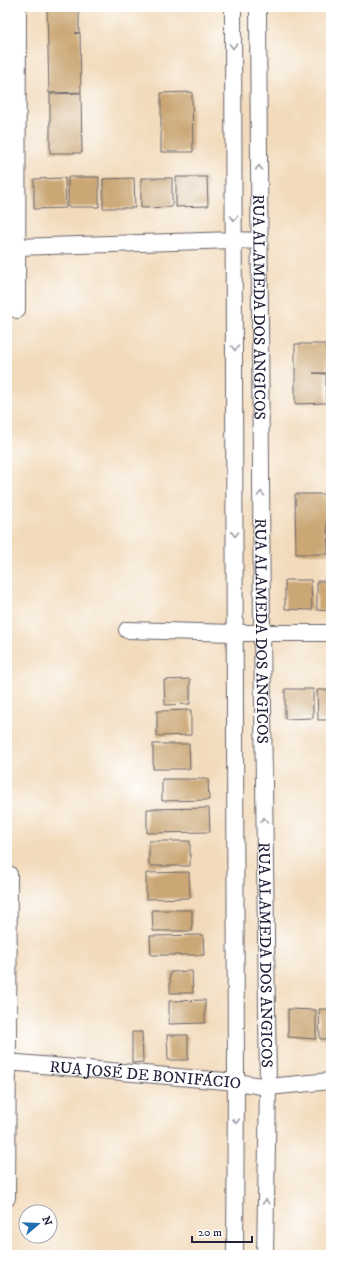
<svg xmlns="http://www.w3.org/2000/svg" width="338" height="1262" font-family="'IM FELL DW Pica',serif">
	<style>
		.building { fill: #cba776 }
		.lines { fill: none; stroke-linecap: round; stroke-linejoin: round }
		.minor-casing { stroke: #6b6368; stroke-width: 18 }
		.minor { stroke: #fff; stroke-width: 16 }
		.oneway { stroke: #9c9ca7 }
		.labels { text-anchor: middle; stroke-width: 3.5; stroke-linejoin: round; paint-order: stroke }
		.street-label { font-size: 16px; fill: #22223b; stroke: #fff }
	</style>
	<rect width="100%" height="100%" fill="#fff"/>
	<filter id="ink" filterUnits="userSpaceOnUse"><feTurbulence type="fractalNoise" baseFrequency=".025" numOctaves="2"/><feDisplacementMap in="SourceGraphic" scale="8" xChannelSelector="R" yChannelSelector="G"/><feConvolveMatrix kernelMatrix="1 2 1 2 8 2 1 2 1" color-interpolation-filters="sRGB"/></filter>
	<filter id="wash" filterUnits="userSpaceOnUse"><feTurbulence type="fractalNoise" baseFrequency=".012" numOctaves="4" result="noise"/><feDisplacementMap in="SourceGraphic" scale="16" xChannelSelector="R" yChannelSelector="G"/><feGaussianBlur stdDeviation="0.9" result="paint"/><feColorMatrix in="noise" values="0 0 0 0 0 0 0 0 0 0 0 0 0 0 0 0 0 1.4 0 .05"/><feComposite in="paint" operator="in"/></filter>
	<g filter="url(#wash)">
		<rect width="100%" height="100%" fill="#f2dbbc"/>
		<g id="blocks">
			<path class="building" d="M47,7H79V33H75H80L81,92L49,93Z
				M192,92L193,152H161V93Z
				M81,93L82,153H50V94Z
				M68,177H99V207H68Z
				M176,177H207L208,206L176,207Z
				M65,178L66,208L34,209V179Z
				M134,178L135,208H103V179Z
				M141,178H172V207L141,208Z
				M295,344H326L327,373H313L326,374V403L295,404Z
				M295,494H326L328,554H296Z
				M285,580H311L312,610L285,609Z
				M317,581H331V611L317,610Z
				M190,679V704L165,705L164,680Z
				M285,689H313V718L285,719Z
				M317,690H331V720H318Z
				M191,710V735L157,736V711Z
				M153,744H189L190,769H153Z
				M162,779H208L209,800L162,801Z
				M209,808L210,832L147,833V809Z
				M149,841H190V866H149Z
				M189,872L190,898L146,899V873Z
				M152,910H192V931H153Z
				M203,935L204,955H151L150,936Z
				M192,971L193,993H170V972Z
				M205,1000V1023L169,1024V1001Z
				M288,1009L316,1010V1039L288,1037Z
				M319,1009H331V1039H320Z
				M132,1032H142L143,1062L132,1063Z
				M167,1035H188V1060H168Z"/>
		</g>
	</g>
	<g filter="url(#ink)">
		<use href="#blocks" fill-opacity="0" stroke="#6b6368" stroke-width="1"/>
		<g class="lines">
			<defs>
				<g id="minor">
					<path d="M233,7L236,1082L235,1255"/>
					<path id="s1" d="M258,7L262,632L268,1087L265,1255"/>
					<path d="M17,247L234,240L259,241"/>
					<path d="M17,310L18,7"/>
					<path d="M127,630L235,633H331"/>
					<path id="s2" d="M7,1062L236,1082L268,1087L331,1081"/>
					<path d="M7,1198L9,874"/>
				</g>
			</defs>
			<use href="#minor" class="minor-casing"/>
			<use href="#minor" class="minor"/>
		</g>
		<defs><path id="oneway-chevron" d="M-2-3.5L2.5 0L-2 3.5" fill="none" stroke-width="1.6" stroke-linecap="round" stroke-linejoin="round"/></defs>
		<g class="oneway">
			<use href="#oneway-chevron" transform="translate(233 46) rotate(90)"/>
			<use href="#oneway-chevron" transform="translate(259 168) rotate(-90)"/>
			<use href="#oneway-chevron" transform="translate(234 218) rotate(90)"/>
			<use href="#oneway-chevron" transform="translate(235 348) rotate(90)"/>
			<use href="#oneway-chevron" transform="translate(261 494) rotate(-91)"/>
			<use href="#oneway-chevron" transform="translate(235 534) rotate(90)"/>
			<use href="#oneway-chevron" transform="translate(264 820) rotate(-91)"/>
			<use href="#oneway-chevron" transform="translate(236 1121) rotate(90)"/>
			<use href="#oneway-chevron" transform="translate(266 1202) rotate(-89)"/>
		</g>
	</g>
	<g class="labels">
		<g class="street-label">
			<text dy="6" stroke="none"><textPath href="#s1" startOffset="300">RUA ALAMEDA DOS ANGICOS</textPath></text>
			<text dy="6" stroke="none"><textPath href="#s1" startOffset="624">RUA ALAMEDA DOS ANGICOS</textPath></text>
			<text dy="6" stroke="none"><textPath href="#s1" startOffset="948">RUA ALAMEDA DOS ANGICOS</textPath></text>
			<text dy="6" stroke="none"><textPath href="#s2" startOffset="139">RUA JOSÉ DE BONIFÁCIO</textPath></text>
		</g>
	</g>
	<rect width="338" height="1262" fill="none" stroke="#fff" stroke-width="24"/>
	<g transform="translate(38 1224) rotate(71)"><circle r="19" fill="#ffffff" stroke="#a7a7b1"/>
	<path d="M0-3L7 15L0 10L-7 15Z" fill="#1f6fb2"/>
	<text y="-6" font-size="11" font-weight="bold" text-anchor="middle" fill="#22223b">N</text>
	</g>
	<path d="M192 1236v6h60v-6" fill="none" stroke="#22223b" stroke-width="2"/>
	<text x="198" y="1236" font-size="12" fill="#22223b" stroke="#ffffff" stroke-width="3" paint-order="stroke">20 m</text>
</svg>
